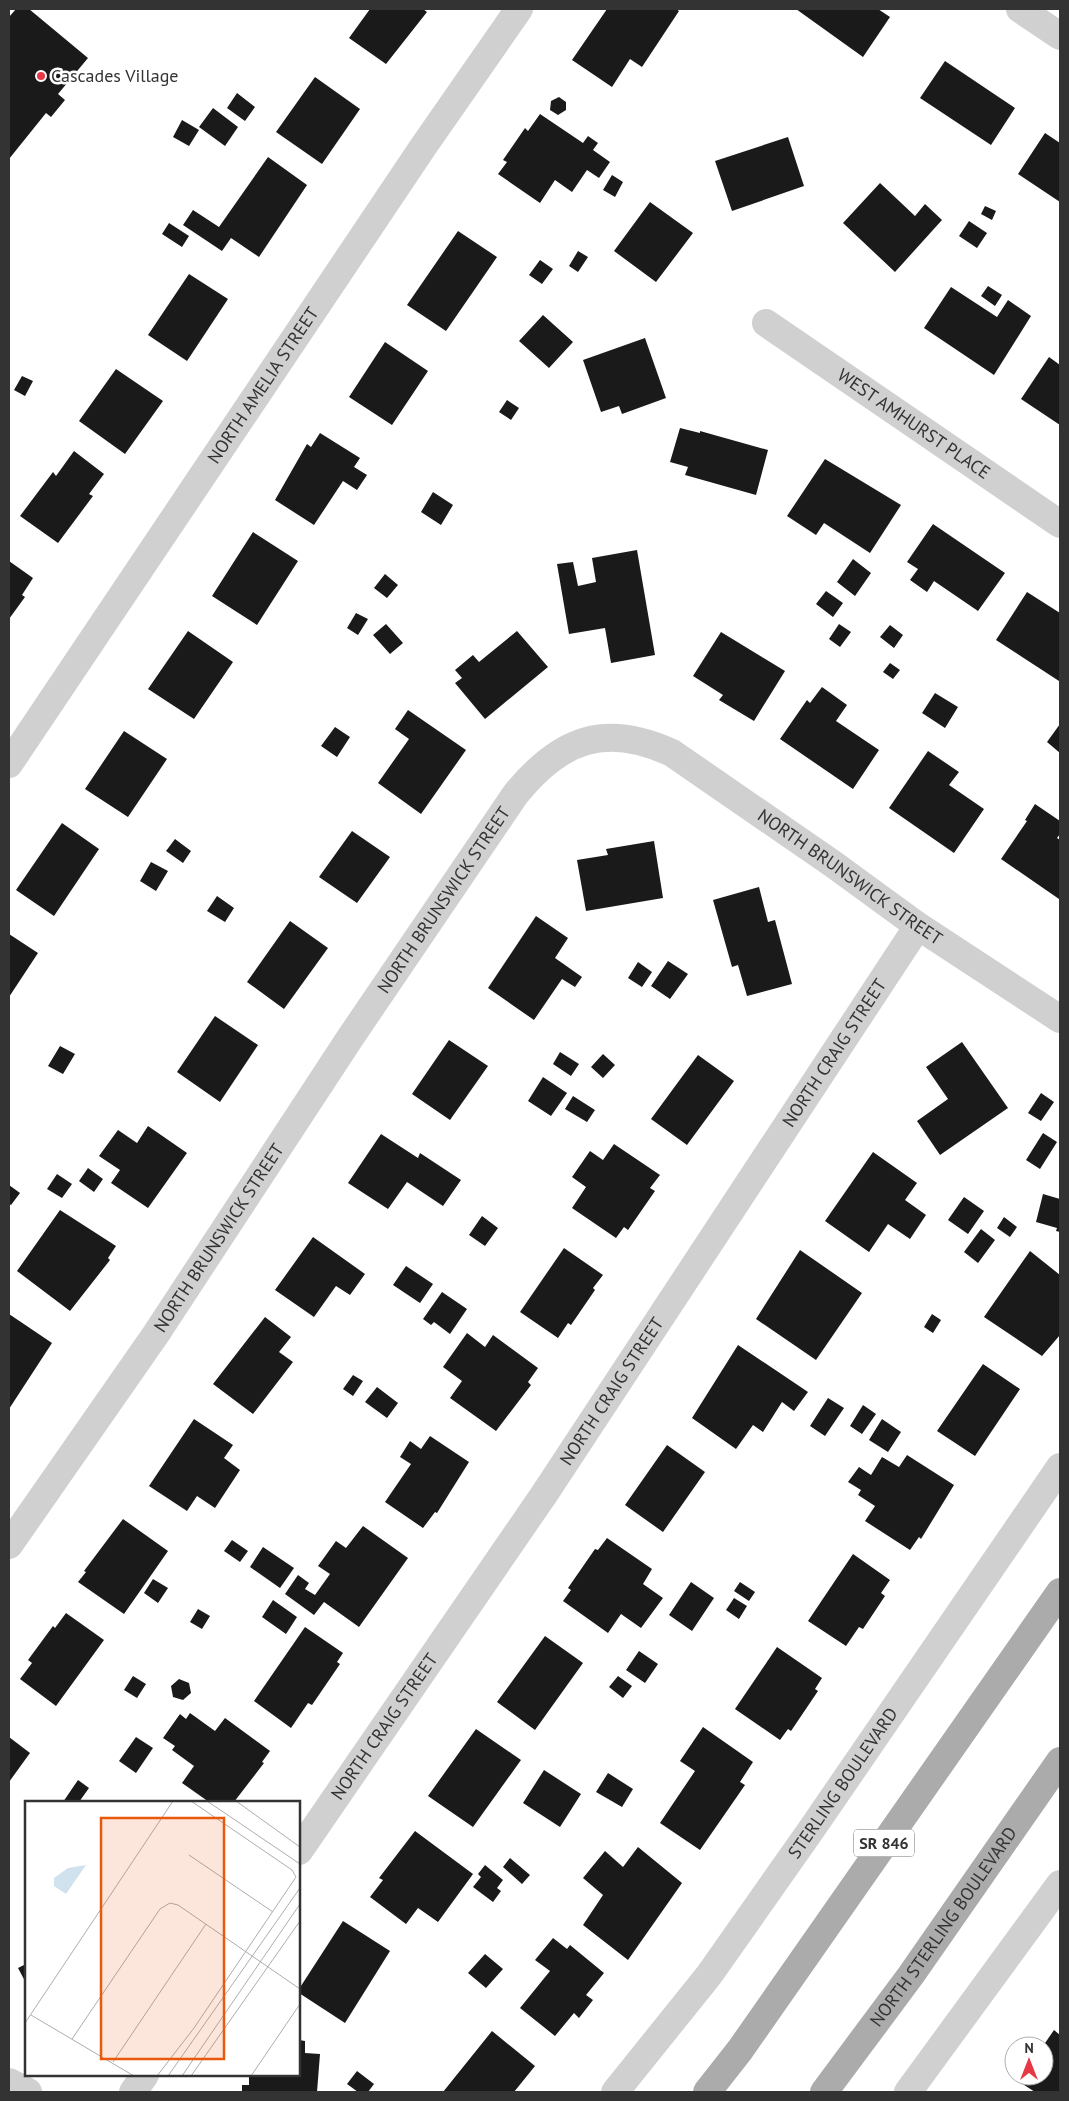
<svg xmlns="http://www.w3.org/2000/svg" width="1069" height="2101" font-family="'PT Sans',sans-serif">
	<style>
		.building { fill: #1a1a1a }
		.lines { fill: none; stroke-linecap: round; stroke-linejoin: round }
		.street { stroke: #d0d0d0; stroke-width: 28 }
		.primary { stroke: #ababab; stroke-width: 28 }
		.poi-dot { fill: #e63946; stroke: #fff; stroke-width: 2 }
		.labels { text-anchor: middle; stroke-width: 5; stroke-linejoin: round; paint-order: stroke }
		.shield { fill: #fff; stroke: #707070; stroke-width: 1 }
		.shield-label { font-size: 16px; font-weight: bold; fill: #333 }
		.poi-label { font-size: 18px; fill: #333; stroke: #fff; text-anchor: start }
		.street-label { font-size: 18px; fill: #333; stroke: #fff }
		.inset-road { fill: none; stroke: #adadad; stroke-width: 1 }
		.view { fill: #e8590c; fill-opacity: 0.15; stroke: #e8590c; stroke-width: 2.5 }
		.inset-edge { fill: none; stroke: #333; stroke-width: 2.5 }
	</style>
	<rect width="100%" height="100%" fill="#fff"/>
	<path class="building" d="M16,9H29L88,58L58,94L65,100L51,117L46,113L9,159V17Z
		M370,9H423L427,12L386,64L349,38Z
		M607,9H676L679,11L642,67L630,59L612,87L572,60Z
		M796,9H878L890,17L863,57Z
		M945,61L1015,108L991,145L920,98Z
		M315,77L360,109L322,164L276,132Z
		M237,93L255,107L245,121L227,108Z
		M559,97L566,102V110L558,115L550,110L551,101Z
		M213,108L238,127L225,146L199,127Z
		M540,114L583,143L588,136L598,143L593,150L610,162L599,178L587,170L572,192L555,180L540,203L498,174L507,162L503,160L525,128L528,131Z
		M182,120L199,130L189,146L173,137Z
		M1045,133L1060,143V202L1018,174Z
		M788,137L804,186L732,211L715,161Z
		M268,157L307,185L259,257L231,238L222,251L183,225L193,210L219,227Z
		M612,175L623,182L615,197L603,190Z
		M880,183L915,216L925,204L942,220L895,272L843,223Z
		M650,202L693,233L656,282L614,251Z
		M985,206L996,211L992,220L981,214Z
		M969,221L987,233L977,248L959,236Z
		M169,223L189,236L182,247L162,234Z
		M458,231L497,257L446,331L407,305Z
		M578,251L588,257L578,272L569,266Z
		M540,260L553,269L542,284L529,275Z
		M189,274L228,299L187,361L148,335Z
		M988,286L1002,295L995,306L981,296Z
		M951,287L997,317L1008,300L1031,316L994,375L924,328Z
		M543,315L573,342L549,368L519,341Z
		M645,338L666,398L622,414L619,406L601,412L583,360Z
		M385,342L428,371L392,425L349,397Z
		M1049,357L1060,365V425L1021,399Z
		M116,369L163,401L125,454L79,421Z
		M22,376L33,381L25,396L14,390Z
		M507,400L519,408L511,420L499,412Z
		M680,428L700,433V431L768,450L756,495L685,475L688,467L670,462Z
		M320,433L360,458L354,467L367,475L357,490L343,481L314,525L275,500L307,444L311,447Z
		M74,451L104,474L89,494L93,496L58,543L20,516L53,472L56,476Z
		M825,459L901,505L870,553L824,523L816,535L787,516Z
		M433,492L453,505L441,525L421,512Z
		M933,524L1005,573L978,611L934,581L927,592L910,580L918,569L907,562Z
		M253,532L298,561L257,625L212,596Z
		M637,550L655,655L611,663L605,628L569,634L557,564L573,562L578,586L596,582L592,558Z
		M853,559L871,573L855,596L837,582Z
		M9,561L33,578L22,595L25,597L9,619Z
		M385,574L398,585L387,598L374,588Z
		M826,591L843,603L833,617L816,604Z
		M1027,592L1060,613L1059,681L996,640Z
		M356,613L368,619L358,635L347,628Z
		M386,624L403,643L390,654L373,635Z
		M839,624L851,632L840,647L829,639Z
		M890,625L903,635L894,648L880,637Z
		M188,631L233,662L194,719L148,689Z
		M517,631L548,667L485,719L455,683L462,678L455,670L473,655L479,662Z
		M721,632L785,671L754,721L719,700L723,695L693,676Z
		M890,663L900,670L893,679L883,672Z
		M822,687L847,705L836,721L879,750L853,789L780,739L807,700L810,703Z
		M935,693L958,707L945,728L922,713Z
		M408,710L466,750L421,814L378,783L409,739L395,729Z
		M1060,724V753L1047,742Z
		M335,727L350,737L337,757L321,746Z
		M124,731L167,759L128,817L85,789Z
		M928,751L959,772L949,785L984,809L954,853L889,808Z
		M1035,804L1060,821V834L1057,838L1060,840L1059,899L1001,859L1027,821L1025,820Z
		M62,823L99,849L54,916L16,890Z
		M352,831L390,857L357,903L319,877Z
		M175,839L191,851L183,863L166,851Z
		M654,841L663,898L586,911L577,860L608,855L606,849Z
		M151,862L168,871L156,891L140,881Z
		M759,887L768,922L775,920L792,984L747,996L738,965L732,967L713,900Z
		M217,896L234,908L225,922L207,911Z
		M536,916L568,938L555,958L582,977L575,987L562,979L534,1020L488,988Z
		M290,921L328,948L284,1009L247,982Z
		M9,934L38,953L9,997Z
		M668,961L688,974L670,999L651,986Z
		M638,962L652,972L642,987L628,978Z
		M215,1016L258,1045L220,1102L177,1072Z
		M449,1040L488,1066L450,1120L412,1094Z
		M962,1042L1008,1108L940,1155L917,1121L948,1099L926,1067Z
		M60,1046L75,1054L63,1074L48,1066Z
		M560,1052L579,1064L571,1076L553,1064Z
		M603,1054L615,1065L603,1078L591,1067Z
		M698,1055L734,1081L687,1145L651,1119Z
		M543,1077L567,1093L551,1116L528,1101Z
		M1041,1093L1054,1102L1041,1121L1028,1113Z
		M573,1096L595,1110L587,1122L565,1109Z
		M148,1126L187,1153L148,1208L111,1183L120,1170L99,1156L118,1130L137,1143Z
		M1043,1133L1057,1142L1040,1169L1026,1160Z
		M381,1134L418,1158L420,1153L461,1180L443,1206L407,1182L388,1209L348,1183Z
		M614,1144L660,1175L650,1188L655,1191L628,1230L624,1227L616,1238L572,1208L586,1187L572,1177L590,1151L603,1160Z
		M873,1152L917,1183L905,1200L926,1215L910,1239L888,1224L869,1252L825,1221Z
		M88,1168L103,1179L94,1192L79,1181Z
		M57,1174L72,1184L62,1198L47,1189Z
		M9,1185L20,1193L11,1205L9,1204Z
		M1043,1194L1060,1199V1232L1056,1231L1057,1228L1036,1222Z
		M964,1197L984,1211L968,1234L948,1220Z
		M60,1210L116,1246L108,1258L110,1260L70,1311L17,1271Z
		M482,1216L498,1228L485,1246L469,1235Z
		M1004,1217L1017,1227L1010,1237L997,1228Z
		M981,1229L995,1240L978,1263L964,1252Z
		M313,1237L365,1274L350,1295L336,1286L314,1317L275,1290Z
		M564,1248L603,1275L593,1288L595,1290L571,1325L568,1323L558,1338L520,1312Z
		M800,1250L862,1293L816,1360L756,1319Z
		M1030,1251L1060,1275V1335L1042,1356L984,1317Z
		M406,1266L433,1284L420,1303L393,1285Z
		M442,1292L467,1309L450,1334L434,1322L431,1325L423,1319Z
		M9,1314L52,1343L9,1409Z
		M932,1314L941,1320L933,1333L924,1327Z
		M265,1317L291,1337L279,1352L293,1362L253,1414L213,1384Z
		M467,1333L485,1347L493,1335L538,1368L528,1382L531,1385L496,1431L450,1398L462,1381L443,1367Z
		M738,1345L808,1392L794,1411L782,1402L763,1432L753,1425L736,1449L692,1418Z
		M983,1364L1020,1389L975,1456L937,1431Z
		M353,1375L363,1381L353,1396L343,1389Z
		M377,1387L398,1403L387,1418L365,1402Z
		M828,1398L844,1408L825,1436L810,1426Z
		M863,1405L876,1414L862,1434L850,1426Z
		M194,1419L233,1445L224,1458L240,1470L215,1508L197,1496L187,1511L149,1486Z
		M882,1419L901,1432L888,1452L869,1440Z
		M430,1436L469,1462L437,1513L435,1512L423,1528L385,1502L411,1464L400,1457L410,1441L421,1449Z
		M667,1445L705,1472L663,1532L625,1505Z
		M907,1455L954,1485L921,1539L919,1537L910,1550L865,1521L875,1506L858,1495L861,1490L848,1482L859,1467L871,1475L882,1457L899,1467Z
		M123,1519L168,1551L124,1614L78,1582L86,1572L84,1571Z
		M363,1526L408,1558L359,1627L324,1602L314,1615L285,1594L298,1575L309,1583L305,1589L315,1595L330,1574L318,1566L336,1541L346,1548Z
		M607,1538L652,1569L643,1584L663,1598L641,1628L621,1614L608,1633L563,1601L571,1590L568,1588L595,1549L598,1550Z
		M232,1540L248,1551L240,1562L224,1551Z
		M263,1547L294,1568L280,1588L250,1567Z
		M853,1554L890,1580L881,1593L885,1596L863,1629L859,1627L846,1646L808,1621Z
		M153,1579L168,1588L158,1603L144,1593Z
		M691,1582L714,1598L692,1631L669,1615Z
		M740,1582L755,1592L749,1601L734,1591Z
		M734,1598L747,1606L739,1619L726,1610Z
		M273,1600L297,1617L286,1634L262,1617Z
		M198,1609L210,1616L202,1629L190,1622Z
		M66,1613L104,1640L56,1706L20,1679L32,1663L28,1660L53,1626L55,1628Z
		M305,1627L343,1653L337,1662L340,1664L312,1705L308,1703L291,1728L254,1701Z
		M545,1636L583,1663L535,1730L497,1702Z
		M777,1647L822,1678L815,1689L818,1691L791,1731L788,1729L780,1740L735,1709Z
		M639,1651L658,1664L645,1683L626,1670Z
		M133,1676L146,1684L137,1698L124,1690Z
		M618,1676L632,1686L623,1698L609,1687Z
		M179,1679L189,1683L191,1693L183,1700L173,1697L171,1686Z
		M190,1713L215,1731L225,1718L270,1751L262,1762L264,1763L234,1802H209L182,1783L194,1766L172,1750L175,1746L163,1738L180,1714L186,1719Z
		M703,1727L753,1762L740,1782L745,1785L700,1850L660,1823L695,1771L680,1761Z
		M476,1729L521,1760L473,1827L428,1796Z
		M9,1737L30,1753L9,1782Z
		M136,1737L153,1748L136,1773L119,1761Z
		M544,1770L581,1794L560,1827L523,1803Z
		M608,1773L633,1789L622,1807L596,1792Z
		M78,1780L89,1788L79,1802H63Z
		M415,1831L473,1874L438,1922L418,1908L406,1924L370,1897L383,1880L379,1878Z
		M638,1847L682,1883L628,1960L583,1925L603,1895L583,1878L605,1851L623,1867Z
		M510,1858L530,1875L522,1884L503,1867Z
		M485,1865L503,1880L497,1888L501,1891L493,1902L473,1887L481,1877L478,1874Z
		M343,1921L390,1951L345,2023L299,1993V1989Z
		M553,1938L567,1949L570,1945L604,1973L586,1995L593,2000L579,2018L574,2013L555,2036L520,2008L550,1971L535,1960Z
		M485,1954L503,1969L486,1988L468,1973Z
		M26,1964V1983L18,1968Z
		M1054,2030L1060,2035V2092H1035L1018,2081L1022,2076H1044L1043,2046Z
		M492,2031L535,2066L514,2092H443Z
		M299,2040L305,2041V2053L320,2054L317,2092H242V2085H249V2075H299Z
		M357,2071L374,2084L368,2092H358L347,2084Z"/>
	<g class="lines">
		<g class="street">
			<path d="M1020,9L1060,36"/>
			<path id="s1" d="M766,323L1060,524"/>
			<path id="s2" d="M9,764L423,147L519,9"/>
			<path id="s3" d="M9,1545L156,1334L350,1038L515,795C560,739 605,722 672,753L833,864L918,926L1060,1019"/>
			<path id="s4" d="M299,1851L545,1493L918,926"/>
			<path d="M9,2082L28,2092"/>
			<path d="M133,2092L145,2075"/>
			<path id="s5" d="M615,2092L709,1975L811,1830L1060,1467"/>
			<path d="M908,2092L1060,1884"/>
		</g>
		<g class="primary">
			<path d="M707,2092L740,2050L1060,1592"/>
			<path id="s6" d="M824,2092L911,1975L1060,1761"/>
		</g>
	</g>
	<circle class="poi-dot" cx="41" cy="76" r="5"/>
	<g class="labels">
		<rect class="shield" x="854" y="1829.5" width="60" height="27" rx="4"/>
		<g class="shield-label">
			<text x="884" y="1849">SR 846</text>
		</g>
		<g class="poi-label">
			<text x="51" y="82">Cascades Village</text>
		</g>
		<g class="street-label">
			<text dy="6" stroke="none"><textPath href="#s2" startOffset="456">NORTH AMELIA STREET</textPath></text>
			<text dy="6" stroke="none"><textPath href="#s1" startOffset="179">WEST AMHURST PLACE</textPath></text>
			<text dy="6" stroke="none"><textPath href="#s3" startOffset="1301">NORTH BRUNSWICK STREET</textPath></text>
			<text dy="6" stroke="none"><textPath href="#s3" startOffset="778">NORTH BRUNSWICK STREET</textPath></text>
			<text dy="6" stroke="none"><textPath href="#s4" startOffset="961">NORTH CRAIG STREET</textPath></text>
			<text dy="6" stroke="none"><textPath href="#s3" startOffset="372">NORTH BRUNSWICK STREET</textPath></text>
			<text dy="6" stroke="none"><textPath href="#s4" startOffset="556">NORTH CRAIG STREET</textPath></text>
			<text dy="6" stroke="none"><textPath href="#s4" startOffset="151">NORTH CRAIG STREET</textPath></text>
			<text dy="6" stroke="none"><textPath href="#s5" startOffset="384">STERLING BOULEVARD</textPath></text>
			<text dy="6" stroke="none"><textPath href="#s6" startOffset="204">NORTH STERLING BOULEVARD</textPath></text>
		</g>
	</g>
	<g transform="translate(25 1801)">
		<rect width="275" height="275" fill="#fff"/>
		<path d="M61,64L41,93L29,85V77L43,67Z" fill="#cfe2ee"/>
		<path class="inset-road" d="M182,0L275,63M211,0L275,46M164,54L248,111M6,214L109,275M0,222L148,0M47,238L135,108L145,102L153,104L275,188M88,261L181,123M132,275L169,227L271,76L267,69L166,0M143,275L275,87M157,275L275,103M166,275L275,120M226,275L275,203"/>
		<path class="view" d="M76,17H199V258H76Z"/>
		<rect width="275" height="275" class="inset-edge"/>
	</g>
	<rect width="1069" height="2101" fill="none" stroke="#333333" stroke-width="20"/>
	<g transform="translate(1029 2061)"><circle r="24" fill="#ffffff" stroke="#adadad"/>
	<path d="M0-4L9 19L0 12L-9 19Z" fill="#e63946"/>
	<text y="-8" font-size="14" font-weight="bold" text-anchor="middle" fill="#333333">N</text>
	</g>
</svg>
